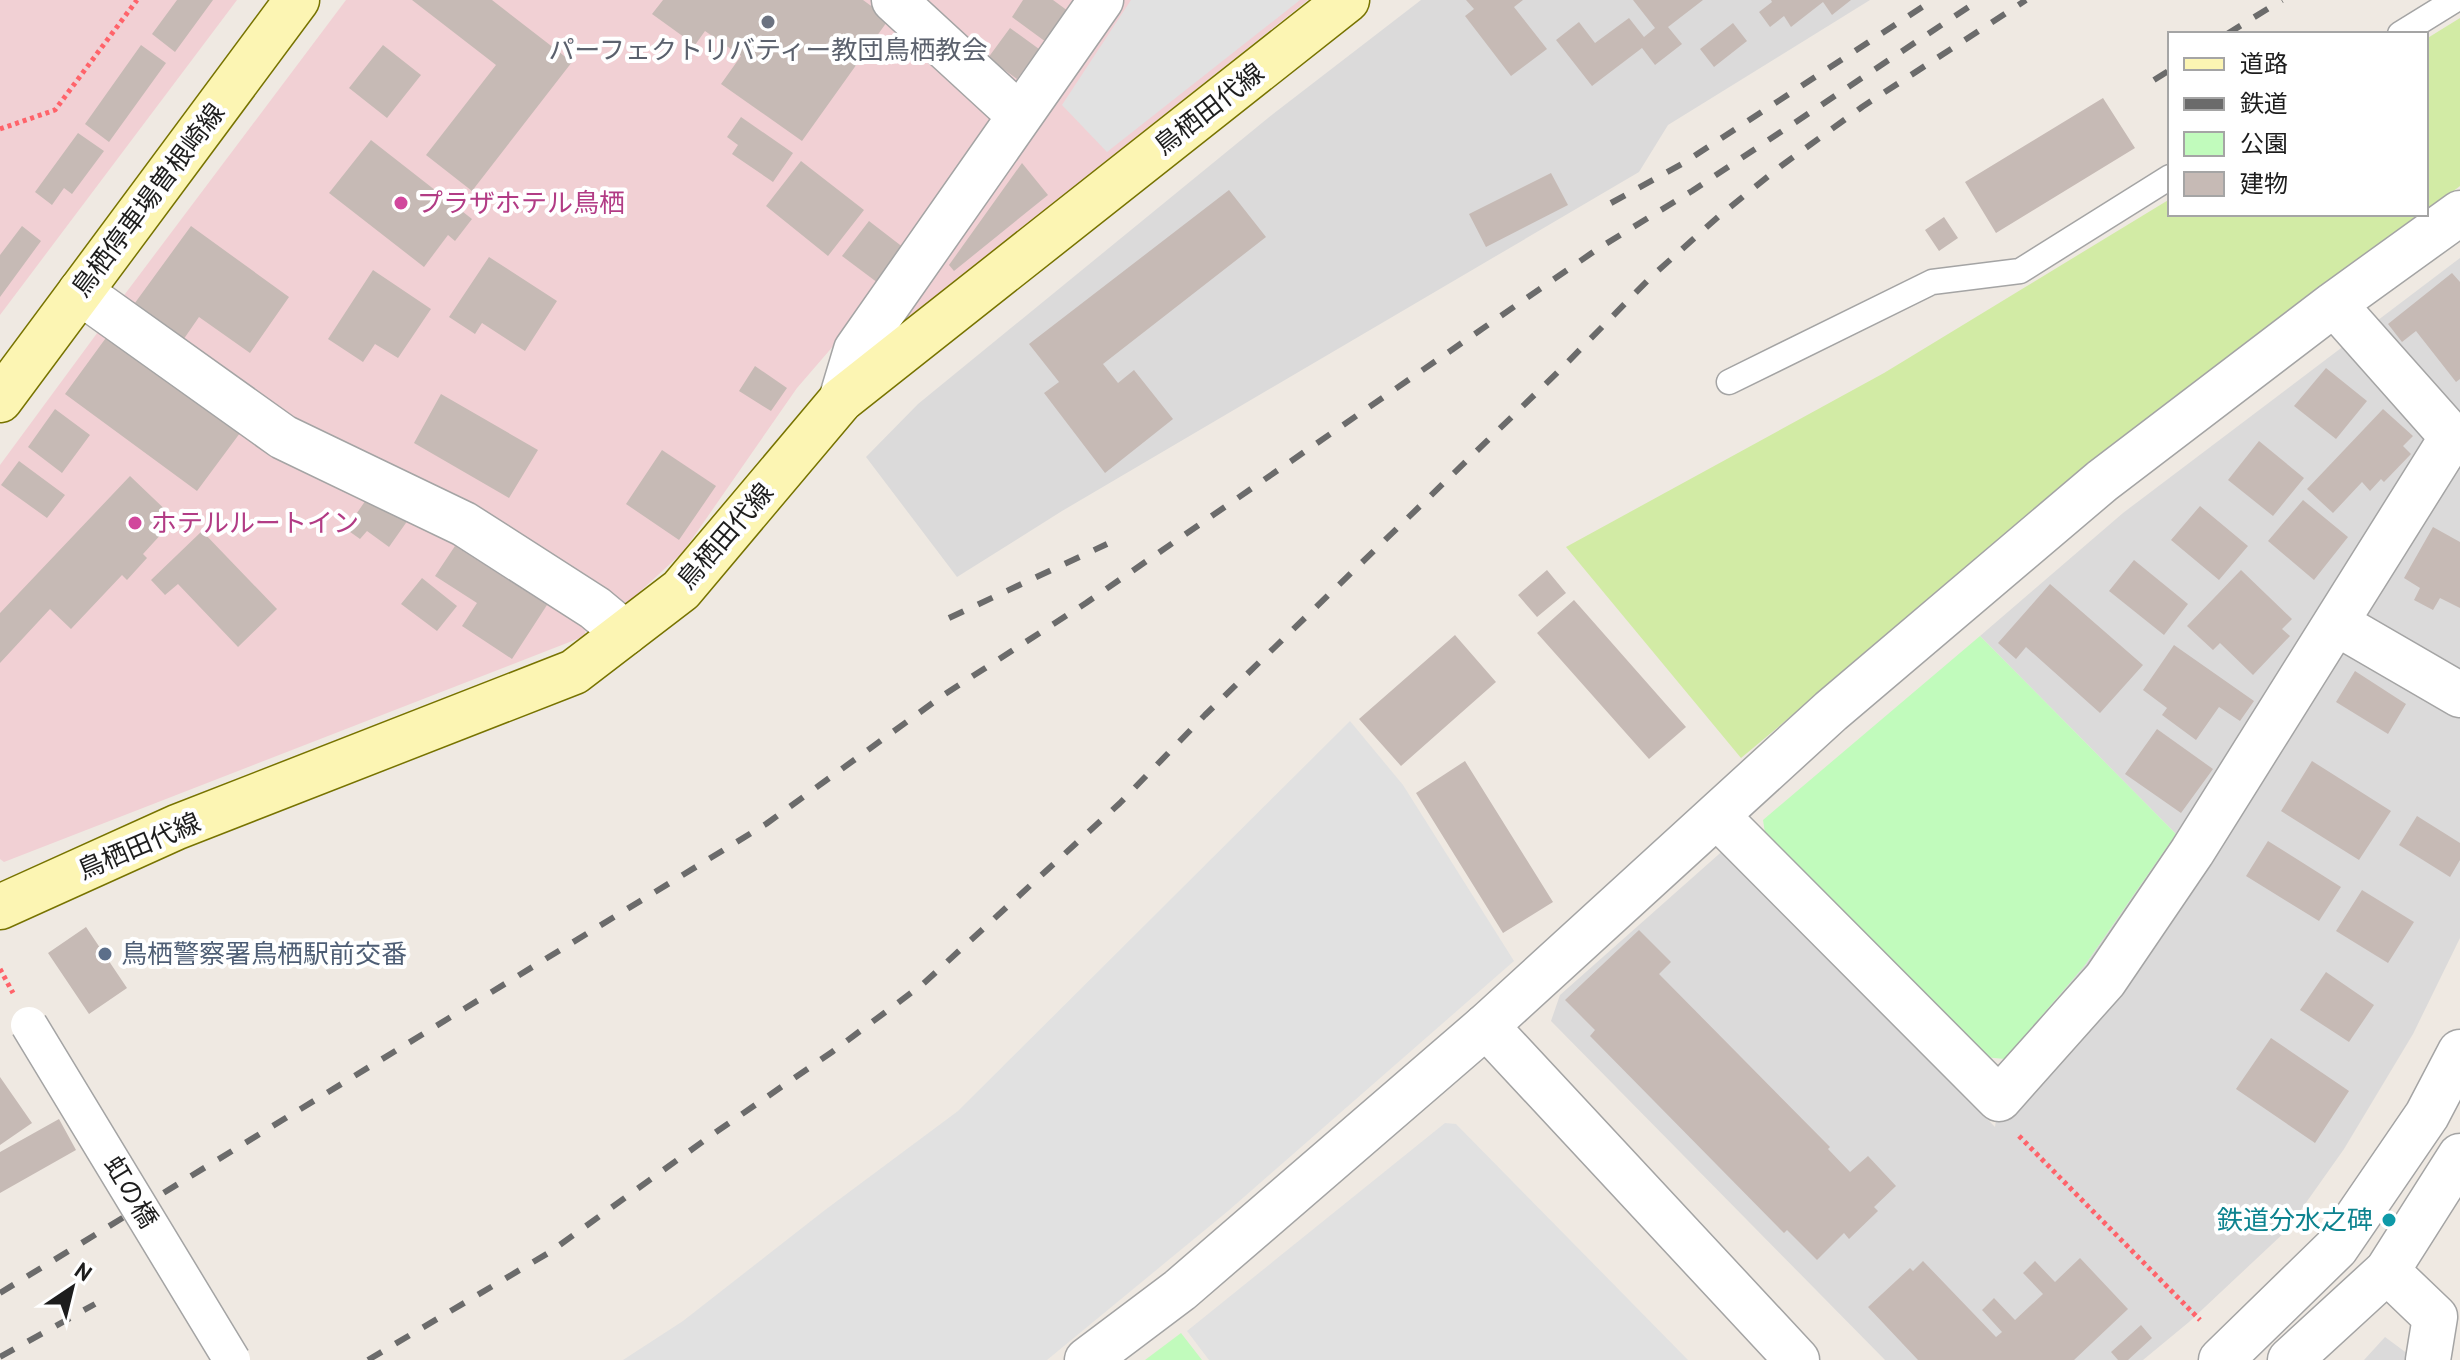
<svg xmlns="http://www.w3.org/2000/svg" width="2460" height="1360" font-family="'PT Sans','Noto Sans JP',sans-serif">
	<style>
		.residential { fill: #dbdada }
		.commercial { fill: #f1d0d4 }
		.grass { fill: #d2eba5 }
		.park { fill: #c1fbbc }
		.parking { fill: #e1e1e1 }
		.building { fill: #c6bab5 }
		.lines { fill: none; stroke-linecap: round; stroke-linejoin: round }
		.service-casing { stroke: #a4a4a4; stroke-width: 27 }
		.minor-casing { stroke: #a4a4a4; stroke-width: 47 }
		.tertiary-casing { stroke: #a4a4a4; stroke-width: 47 }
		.secondary-casing { stroke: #777300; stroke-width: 47 }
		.path { stroke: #ff636a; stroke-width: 5; stroke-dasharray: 4 4; stroke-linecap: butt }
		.service { stroke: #fff; stroke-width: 24 }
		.minor { stroke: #fff; stroke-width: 44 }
		.tertiary { stroke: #fff; stroke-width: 44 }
		.secondary { stroke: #fcf5b3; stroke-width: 44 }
		.rail { stroke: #6b6b6b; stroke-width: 6; stroke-dasharray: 16 16; stroke-linecap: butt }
		.pedestrian-bridge-casing { stroke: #a4a4a4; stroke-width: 39; stroke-linecap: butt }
		.pedestrian-bridge { stroke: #fff; stroke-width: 36 }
		.worship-dot { fill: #6b7280; stroke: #fff; stroke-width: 3 }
		.hotel-dot { fill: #d1479c; stroke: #fff; stroke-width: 3 }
		.service-dot { fill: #5c6f8a; stroke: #fff; stroke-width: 3 }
		.culture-dot { fill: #0f9aa8; stroke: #fff; stroke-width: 3 }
		.labels { text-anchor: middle; stroke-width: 8; stroke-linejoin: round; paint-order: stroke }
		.worship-label { font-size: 26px; fill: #5b616d; stroke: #fff }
		.street-label { font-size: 26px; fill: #1d1d1d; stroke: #fff }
		.hotel-label { font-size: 26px; fill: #b23c85; stroke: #fff; text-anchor: start }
		.service-label { font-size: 26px; fill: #4e5e75; stroke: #fff; text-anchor: start }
		.culture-label { font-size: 26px; fill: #0d838f; stroke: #fff; text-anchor: end }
	</style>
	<rect width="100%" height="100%" fill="#efe9e2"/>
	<path class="residential" d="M1421,0H1870L1668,125L1639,172L1062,511L957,577L866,457L918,404L1273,114Z
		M2460,258V938L2413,1034L2344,1149L2286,1231L2189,1322L2143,1360H1885L1551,1021L1560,995L1727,847L1995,1127L2005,1059L2085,965L2176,834L1980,636L2123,513Z
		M2385,1337L2408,1354L2406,1360H2364Z"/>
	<path class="commercial" d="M0,0H237L0,315Z
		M346,0H1090L885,286L797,388L683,552L621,609L282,426L116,306Z
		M1123,0H1308L909,319L902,309Z
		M106,321L586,618L585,636L4,862L0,859V465Z"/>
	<path class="grass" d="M2460,18V186L2426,212V39Z
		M2170,199V214H2423L1979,559L1741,758L1566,547L1884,373Z"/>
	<path class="park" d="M1980,636L2176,834L2085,965L2005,1059L1984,1057L1765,833L1763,820Z
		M1181,1333L1202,1360H1145Z"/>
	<path class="parking" d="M1131,0H1300L1107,152L1062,105Z
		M1350,721L1403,785L1514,961L1228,1211L1047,1360H623L683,1321L825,1210L958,1111Z
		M1445,1123L1456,1124L1688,1360H1209L1187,1331Z"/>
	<path class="building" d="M177,0H213L175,52L152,34Z
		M412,0H492L572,62L472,191L426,155L496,65Z
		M663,0H863L889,19L802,141L721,84L741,56L705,31L695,45L652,14Z
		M1023,0H1053L1068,11L1046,42L1012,17Z
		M1466,0H1523L1514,7L1547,49L1511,76L1465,16L1474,9Z
		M1633,0H1703L1668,27L1682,44L1655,65L1642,48L1592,86L1556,40L1579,22L1595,43L1629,18L1644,37L1655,28Z
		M1771,0H1851L1832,15L1823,2L1791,27L1784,16L1770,27L1759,12L1772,2Z
		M1733,23L1747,41L1714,67L1700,49Z
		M1010,28L1039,49L1017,79L988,58Z
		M141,45L166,63L109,142L85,124Z
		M383,45L421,75L387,118L349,88Z
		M2103,98L2135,148L1996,233L1965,182Z
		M741,117L793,153L773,182L732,154L738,145L727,137Z
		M78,133L104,151L72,194L64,188L52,205L35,192Z
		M371,140L472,219L455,241L448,235L424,267L329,193Z
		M801,161L864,210L828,256L766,206Z
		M1022,163L1048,195L954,271L949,265Z
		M1551,173L1568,205L1486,247L1469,214Z
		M1229,190L1266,237L1103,364L1118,383L1134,370L1173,419L1105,473L1044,393L1059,382L1029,344Z
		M1944,217L1958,238L1939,251L1925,230Z
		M869,221L904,248L878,283L842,256Z
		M22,226L41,241L0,297V255Z
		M191,226L289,297L250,353L199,317L181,343L132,307Z
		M489,257L557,301L525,351L482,323L475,334L449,317Z
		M373,270L431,309L398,358L375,344L363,362L328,339Z
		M2452,273L2460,282V379L2456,382L2416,331L2402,342L2388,324Z
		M108,335L240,433L197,491L65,394Z
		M755,366L787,388L771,411L739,391Z
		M2326,368L2367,401L2336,439L2294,406Z
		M441,394L538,450L509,498L414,443Z
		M55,409L90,435L62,473L28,447Z
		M2383,409L2413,436L2403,446L2411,454L2384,482L2381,479L2370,491L2362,482L2333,513L2307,489Z
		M2259,441L2304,478L2273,516L2228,480Z
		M662,450L716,486L679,540L626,504Z
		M19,461L65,495L47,518L1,485Z
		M130,476L175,519L143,554L147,558L127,580L122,575L71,629L50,609L0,663V613Z
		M370,494L408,520L389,547L367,531L360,539L346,529Z
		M2303,500L2348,537L2314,580L2268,541Z
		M2200,506L2248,546L2219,580L2171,540Z
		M2433,527L2460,542V608L2440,598L2433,610L2414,600L2420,588L2404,578Z
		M202,531L277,609L238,647L178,584L165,595L151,580Z
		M455,546L547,605L512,659L462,626L477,603L435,576Z
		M2134,560L2188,604L2164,635L2109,591Z
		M1547,570L1566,593L1537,617L1518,595Z
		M2241,570L2292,619L2282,629L2290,636L2253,675L2220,643L2213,650L2187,626Z
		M422,578L457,606L437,631L401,604Z
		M2050,584L2143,665L2100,713L2026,647L2016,659L1998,643Z
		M1574,600L1686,727L1649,759L1537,633Z
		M1455,635L1496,682L1401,766L1359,719Z
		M2174,645L2254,701L2240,721L2219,707L2196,740L2162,715L2167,708L2143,690Z
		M2355,671L2406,704L2388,734L2336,702Z
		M2157,729L2213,769L2181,813L2125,774Z
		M1465,761L1553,902L1503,933L1416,793Z
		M2312,761L2391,811L2359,860L2281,811Z
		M2417,816L2460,843V860L2450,877L2399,845Z
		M2268,841L2341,887L2319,921L2246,876Z
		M2362,890L2414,922L2388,963L2336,931Z
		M86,927L127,988L89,1014L48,953Z
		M1639,930L1671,962L1659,974L1830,1147L1828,1149L1850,1172L1868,1156L1896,1186L1874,1207L1878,1211L1849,1239L1844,1233L1817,1260L1787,1230L1784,1233L1590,1036L1595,1030L1565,1000Z
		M2326,972L2374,1005L2349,1042L2300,1010Z
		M2271,1038L2349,1091L2315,1143L2236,1089Z
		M0,1077L32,1123L0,1145Z
		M59,1119L76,1150L0,1193V1152Z
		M2080,1258L2128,1309L2074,1360H1918L1868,1307L1910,1268L1913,1271L1923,1261L1996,1337L2002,1332L1982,1310L1994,1298L2015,1320L2043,1294L2023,1273L2035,1261L2055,1282Z
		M2141,1325L2152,1338L2128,1360H2118L2111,1352Z"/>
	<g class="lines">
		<defs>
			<path id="service" d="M2400,34L2455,0
				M1729,382L1932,282L2020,271L2170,177"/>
			<path id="minor" d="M894,0L1019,115
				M80,292L283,437L464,524L595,608L625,633
				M841,400L856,350L1101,0
				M2336,623L2460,695
				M1717,816L1999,1099L2105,980L2192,852L2452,437L2334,304
				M2387,1271L2435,1317L2428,1360
				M1087,1360L1180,1290L1486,1026L1831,711L2102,481L2334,304L2460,213"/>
			<path id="tertiary" d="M1486,1026L1797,1360
				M2221,1360L2336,1248L2427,1115L2460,1052
				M2290,1360L2387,1271L2460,1156"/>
			<path id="secondary" d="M0,400L297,0
				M0,907L177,827L574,672L681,590L841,400L1347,0"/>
		</defs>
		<use href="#service" class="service-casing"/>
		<use href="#minor" class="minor-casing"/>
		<use href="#tertiary" class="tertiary-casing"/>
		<use href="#secondary" class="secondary-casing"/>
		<path class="path" d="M0,129L55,110L137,0
			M0,969L13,993
			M2019,1136L2200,1320"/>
		<use href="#service" class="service"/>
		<use href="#minor" class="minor"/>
		<use href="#tertiary" class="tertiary"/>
		<use href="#secondary" class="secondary"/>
		<path class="rail" d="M2227,34L2282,0
			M2154,80L2170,70
			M1611,203L1682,164L1933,0
			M949,618L1107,544
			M0,1293L766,824L945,694L1086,603L1599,248L1692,191L1979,0
			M0,1357L95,1304
			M368,1360L550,1252L716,1132L832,1052L923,984L1120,803L1205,715L1560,370L1651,277L1719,216L1781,166L1862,107L2026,0"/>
		<defs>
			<path id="pedestrian-bridge" d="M29,1025L232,1360"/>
		</defs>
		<use href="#pedestrian-bridge" class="pedestrian-bridge-casing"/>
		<use href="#pedestrian-bridge" class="pedestrian-bridge"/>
	</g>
	<circle class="worship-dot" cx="768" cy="22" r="8"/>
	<g class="hotel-dot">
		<circle cx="401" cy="203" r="8"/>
		<circle cx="135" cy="523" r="8"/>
	</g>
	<circle class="service-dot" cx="105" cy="954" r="8"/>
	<circle class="culture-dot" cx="2389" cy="1220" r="8"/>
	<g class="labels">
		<g class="worship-label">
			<text x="768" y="59">パーフェクトリバティー教団鳥栖教会</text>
		</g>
		<g class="street-label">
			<text transform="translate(1209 109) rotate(-38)" y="9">鳥栖田代線</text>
			<text transform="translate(148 200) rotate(-53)" y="9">鳥栖停車場曽根崎線</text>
			<text transform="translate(725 536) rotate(-49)" y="9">鳥栖田代線</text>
			<text transform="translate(139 846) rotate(-23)" y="9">鳥栖田代線</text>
			<text transform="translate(131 1192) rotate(59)" y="9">虹の橋</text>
		</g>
		<g class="hotel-label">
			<text x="417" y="212">プラザホテル鳥栖</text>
			<text x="151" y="532">ホテルルートイン</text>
		</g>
		<g class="service-label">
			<text x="121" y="963">鳥栖警察署鳥栖駅前交番</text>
		</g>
		<g class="culture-label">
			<text x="2373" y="1229">鉄道分水之碑</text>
		</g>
	</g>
	<rect x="2168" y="32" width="260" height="184" fill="#ffffff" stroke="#a5a5a5" stroke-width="2"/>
	<rect x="2184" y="58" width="40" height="12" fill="#fcf5b3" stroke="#a5a5a5" stroke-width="2"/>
	<text x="2240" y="72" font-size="24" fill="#1d1d1d">道路</text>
	<rect x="2184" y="98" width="40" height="12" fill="#6b6b6b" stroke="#a5a5a5" stroke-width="2"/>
	<text x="2240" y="112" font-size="24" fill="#1d1d1d">鉄道</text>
	<rect x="2184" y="132" width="40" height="24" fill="#c1fbbc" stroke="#a5a5a5" stroke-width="2"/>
	<text x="2240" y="152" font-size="24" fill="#1d1d1d">公園</text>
	<rect x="2184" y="172" width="40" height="24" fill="#c6bab5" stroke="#a5a5a5" stroke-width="2"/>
	<text x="2240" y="192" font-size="24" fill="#1d1d1d">建物</text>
	<g transform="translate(72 1288) rotate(35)" stroke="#ffffff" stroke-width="6" paint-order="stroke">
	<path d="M0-6L14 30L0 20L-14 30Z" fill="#1d1d1d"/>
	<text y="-12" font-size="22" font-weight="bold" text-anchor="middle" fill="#1d1d1d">N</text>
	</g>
</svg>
